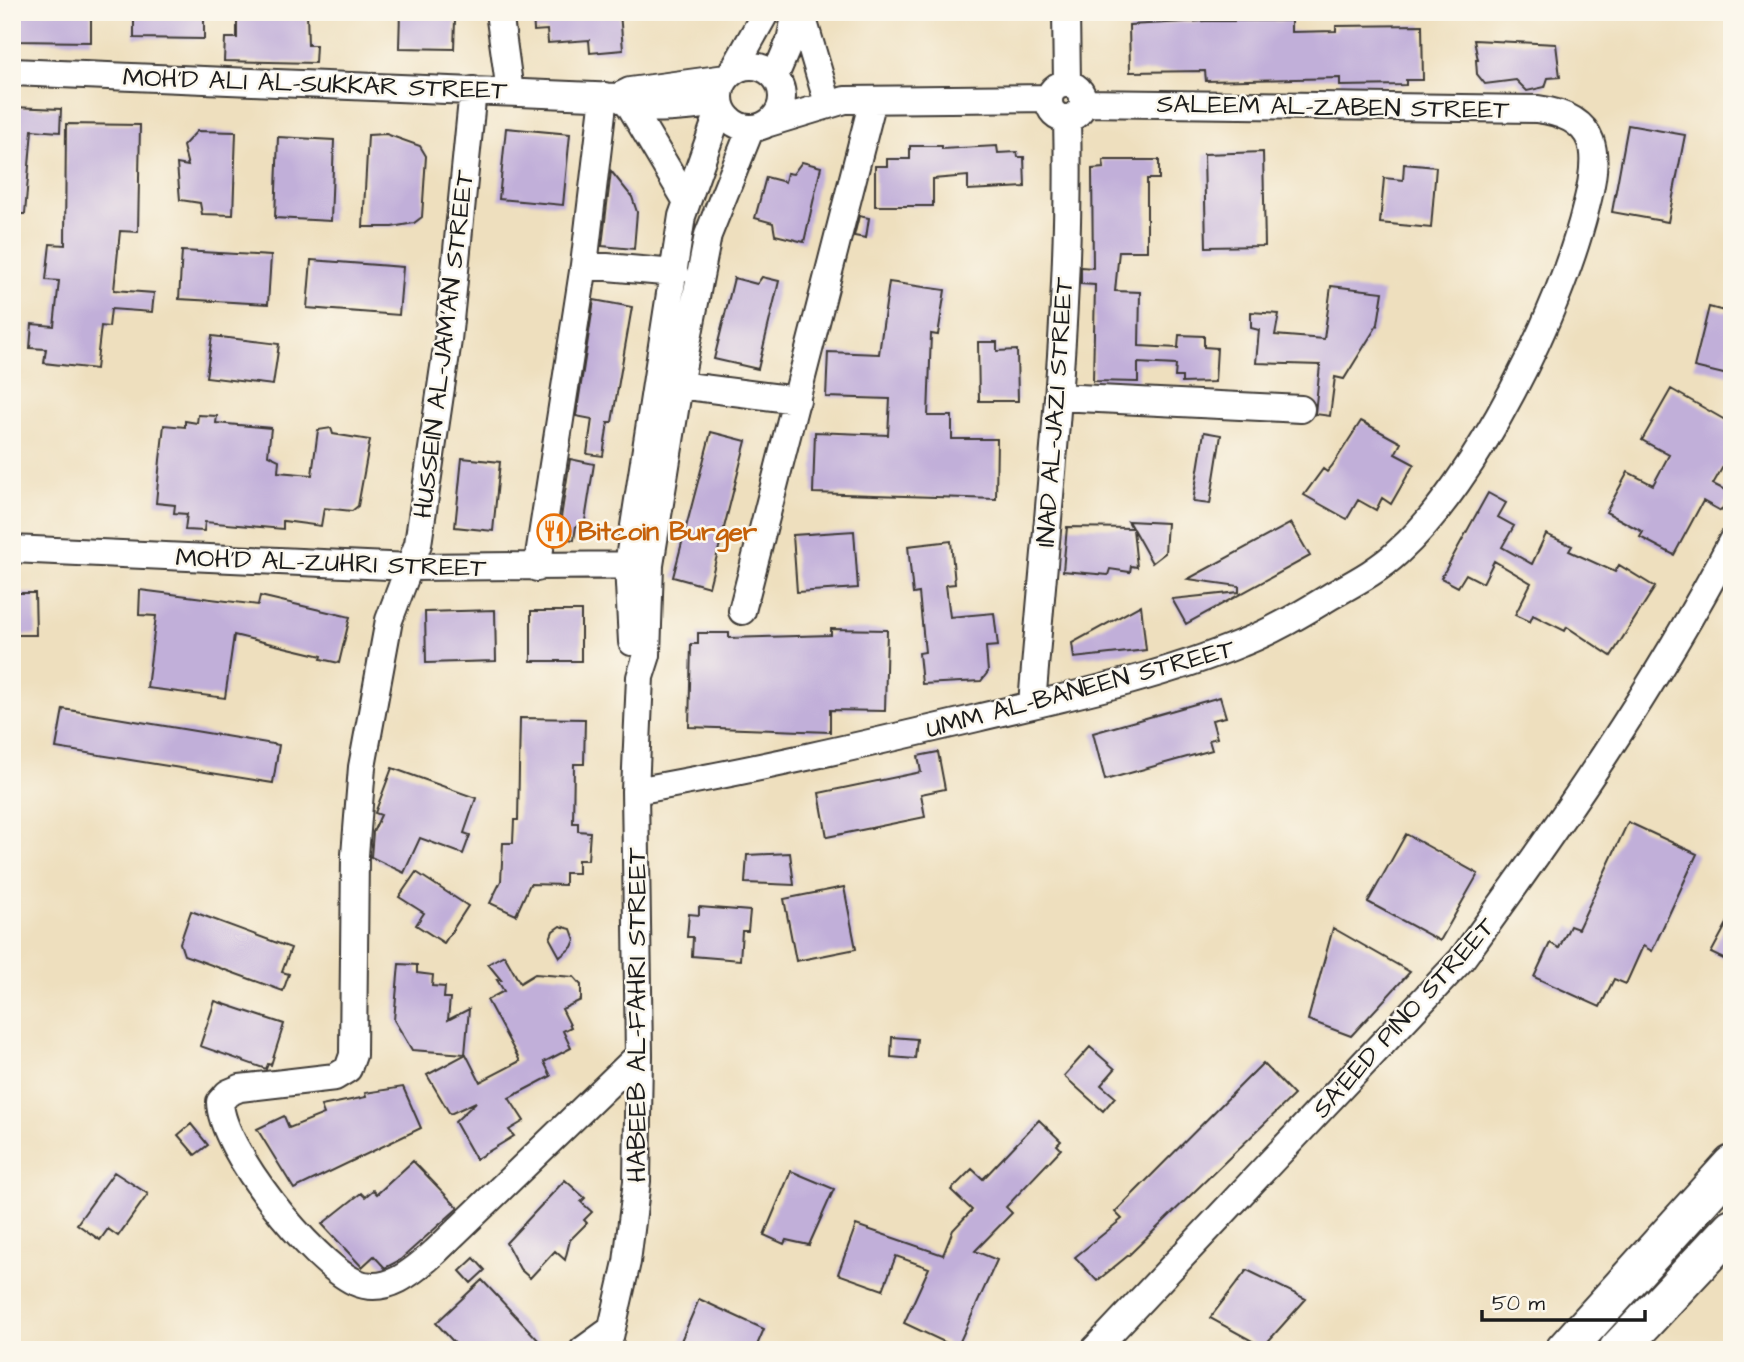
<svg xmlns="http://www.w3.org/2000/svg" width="1744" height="1362" font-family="'Architects Daughter',sans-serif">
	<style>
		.building { fill: #c1afd9 }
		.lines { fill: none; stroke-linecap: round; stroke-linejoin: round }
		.minor-casing { stroke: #3c3934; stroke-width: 30 }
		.highway-casing { stroke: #3c3934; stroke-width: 42 }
		.minor { stroke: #fff; stroke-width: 26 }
		.highway { stroke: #fff; stroke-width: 38 }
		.labels { text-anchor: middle; stroke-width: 5; stroke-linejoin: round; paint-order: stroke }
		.street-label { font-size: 26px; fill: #1c1c1c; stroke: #fbf7ec }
		.food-label { font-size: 26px; font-weight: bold; fill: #c56008; stroke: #fbf7ec; text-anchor: start }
	</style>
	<rect width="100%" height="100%" fill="#fbf7ec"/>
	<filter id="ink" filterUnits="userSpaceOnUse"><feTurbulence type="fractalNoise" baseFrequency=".0143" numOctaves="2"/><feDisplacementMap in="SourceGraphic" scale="14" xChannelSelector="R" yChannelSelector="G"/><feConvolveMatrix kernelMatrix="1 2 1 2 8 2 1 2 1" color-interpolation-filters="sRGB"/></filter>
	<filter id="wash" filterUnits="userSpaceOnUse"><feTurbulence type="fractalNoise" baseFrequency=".00686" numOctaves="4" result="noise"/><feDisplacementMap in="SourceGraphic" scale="28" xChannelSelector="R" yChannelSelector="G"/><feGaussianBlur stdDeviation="1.57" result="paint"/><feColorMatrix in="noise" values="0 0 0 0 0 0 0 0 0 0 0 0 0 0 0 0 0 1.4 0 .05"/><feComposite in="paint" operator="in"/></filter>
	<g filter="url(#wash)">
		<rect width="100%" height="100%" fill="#eedfbe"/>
		<g id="blocks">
			<path class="building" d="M15,12H91V42L14,41Z
				M134,12H204V39L134,38Z
				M237,12H307L308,45H316L315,63L224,61L225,38H237Z
				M400,12H451L455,20L454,49L399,48Z
				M533,12H620L623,50L590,53L589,40L548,43L547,30L534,31Z
				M1205,21H1291V32L1336,31V26L1422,25L1423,80H1406V85L1340,86V78L1206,81L1205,71L1130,72L1129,25Z
				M1474,40L1556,44L1560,77L1548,78L1545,87L1527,91L1516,80L1485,84L1477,74L1476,60H1478Z
				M12,107L61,109L60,132L32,130L25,214H12Z
				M66,124L140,125L138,232L120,231L114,290L154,293L152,312L111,309L109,327L101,326L96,369L44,363L46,349L30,348L32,324L54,326L59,281L46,280L50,244L65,245Z
				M1628,125L1685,135L1668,222L1612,212Z
				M506,128L570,134L563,205L499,199Z
				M197,131L236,132L233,215L202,214L200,203L180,200L177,164L188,166L183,146Z
				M386,134L420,146L426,156L422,217L414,223L392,227H363L368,135Z
				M278,137L334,140L331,221L275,218Z
				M910,146H942V149L997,146L998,153L1017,152L1018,157H1024L1025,187L968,190V176L933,179V206H875V166H887V159H910Z
				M1263,152L1265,246L1206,247L1204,154Z
				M1103,160H1159V179H1147V251H1119L1115,291L1140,292L1139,346L1178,348L1179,335L1204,336V347L1217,348L1215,382L1182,383V377H1175L1176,365L1138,363V382L1093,381L1095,285L1081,284V267L1093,268L1092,169L1104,168Z
				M802,162L821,167L804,242L775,235L773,223L755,218L766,177L785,182L787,173L793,174Z
				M1404,164L1436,167L1431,228L1380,223L1384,178L1403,180Z
				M611,171L632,197L637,212L634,249L602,246Z
				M859,216L869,218L866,238L854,236Z
				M182,251L271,256L268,304L179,299Z
				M311,260L403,267L399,315L307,308Z
				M762,277L779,281L758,369L714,359L734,278L757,284Z
				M889,282L945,290L938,335L931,334L928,416H952V439H997L996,499L813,493L815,432L888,435L890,399L826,397L828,352L879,354Z
				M1331,286L1383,292L1378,324L1344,379L1335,377L1330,416L1315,414L1320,365L1256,363L1259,330L1251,328V312L1279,314L1275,335L1324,339Z
				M594,300L632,307L612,422H608L603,456L587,454L592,419L576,416Z
				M1709,307L1732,313V376L1694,367Z
				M212,336L279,344L273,385L206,377Z
				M978,342H997V351L1017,350L1018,401H979Z
				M1671,389L1732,424V451L1713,484L1731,493L1721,511L1703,501L1674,555L1640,537L1643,532L1606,512L1628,472L1653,485L1669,455L1642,440Z
				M198,415L217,416L216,423L271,428L268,455L279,460L278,472L312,475L318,430L331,428L333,434L370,440L358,506L352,511L324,508L321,526L283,521V529L205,522L204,531L185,530L187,514L174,513L175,505L156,503L160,460L164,425L185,427V421L197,423Z
				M1361,421L1401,443L1395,454L1414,464L1391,504L1382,498L1376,510L1358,500L1347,519L1304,495L1323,469L1327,472L1332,466Z
				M711,432L746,441L709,587L673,577Z
				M1204,432L1221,435L1210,504L1193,502Z
				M462,458L500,462L493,531L455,527Z
				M570,459L594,464L584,527L576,526L574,540L558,537Z
				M1488,493L1506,503L1498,517L1514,526L1502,547L1532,564L1546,534L1572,546L1569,551L1615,572L1619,565L1655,587L1611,656L1567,627L1565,631L1533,615L1530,622L1515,615L1531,583L1494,561L1483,583L1466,574L1458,587L1441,578Z
				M1128,521L1167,523L1165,553L1152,563L1133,529L1137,567L1131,566L1130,572L1110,569L1108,575L1063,571L1067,527L1132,528Z
				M1291,523L1310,556L1186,624L1172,599L1239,592V586L1188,579Z
				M854,531L858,588L797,592L793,535Z
				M951,541L955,584L946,585L950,617L994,613L998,646L986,647L988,672L981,681L922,684L919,653L925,652L919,593L913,594L908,546Z
				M140,590L258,605L260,596L350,617L339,663L321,659L322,656L234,635L225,698L147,688L156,616L139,615Z
				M17,593H35L36,635H15L12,631V598H17Z
				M1141,605L1146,650L1074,658L1072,643Z
				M495,610L496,661L426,663L425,612Z
				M531,611H581V661H531Z
				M831,629L887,630L885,711L830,710V732L689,727L691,644H698V633H729V638L831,635Z
				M1220,697L1226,717L1212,720L1217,738L1209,740L1212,750L1105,780L1093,733Z
				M63,709L279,745L273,783L56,748Z
				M520,718L585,719L584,764H574L573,823H578V831L590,832L588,860H578V873H565V885L530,884L516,915L490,903L501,881L503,843H513L514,820H518Z
				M938,752L945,789L921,794L925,817L827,837L819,793L921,772L918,756Z
				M392,768L476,798L464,833L470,835L463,854L420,838L404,873L371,857L373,832L381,815L375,813Z
				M1628,822L1697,854L1652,951L1643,946L1626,984L1614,979L1600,1007L1534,977L1550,943L1559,948L1570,926L1578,929Z
				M1406,834L1478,874L1440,941L1368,902Z
				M790,853L794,885L745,883L747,855Z
				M416,872L468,906L444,943L416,925L424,913L399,897Z
				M844,887L856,949L796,961L784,899Z
				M699,907L750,911L748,931H742L740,960L692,956L693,937H687L689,914L699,915Z
				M191,911L291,948L282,972L289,974L283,991L184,955L180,943Z
				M1732,914V963L1711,953Z
				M560,926L571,929L575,940L572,947L560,957L550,939L553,931Z
				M1333,928L1410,972L1351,1036L1308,1020Z
				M504,955L520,983L535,974L574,977L581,985V1000L562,1009L571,1027L563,1031L571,1048L544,1062L551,1076L509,1098L524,1121L509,1130L514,1136L476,1159L455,1122L476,1102L450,1114L427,1075L466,1054L480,1082L520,1061L487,1000L504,991L497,980H501L488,964Z
				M399,964L417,965V973L433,975L432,986L445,987L444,998H450L448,1020L469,1009L465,1054L412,1050L394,1020Z
				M215,1001L284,1024L271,1065L268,1064L266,1069L200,1046Z
				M892,1037L917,1039L915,1059L891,1057Z
				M1090,1047L1115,1069L1101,1085L1115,1097L1103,1111L1064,1076Z
				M1263,1063L1294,1095L1130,1254L1097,1281L1075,1257L1122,1219L1115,1212Z
				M403,1087L421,1128L294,1189L257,1129L284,1116L289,1128L324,1114L321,1106L366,1097L365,1093Z
				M1039,1120L1061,1141L1057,1145L1061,1149L1006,1207L1012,1213L975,1251L997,1260L957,1348L904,1323L929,1268L896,1256L883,1290L838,1274L856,1225L943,1255L953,1230L972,1210L951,1190L972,1169L983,1179Z
				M191,1124L208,1145L195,1155L178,1135Z
				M413,1161L458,1208L400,1260L385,1268L374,1256L362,1267L322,1224L361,1193L365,1197L373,1190L377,1194Z
				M791,1171L834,1189L809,1245L786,1240L784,1244L764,1235Z
				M114,1172L148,1194L118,1236L108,1229L100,1240L77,1224Z
				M565,1180L585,1198L581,1202L592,1212L584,1220L587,1223L570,1240L565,1260L555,1251L530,1278L520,1269L506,1243Z
				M474,1258L485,1270L471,1283L460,1271Z
				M1247,1270L1306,1299L1263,1347L1210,1318Z
				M482,1280L540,1342L532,1350H461L436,1323Z
				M699,1299L764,1329L755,1350H677Z"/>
		</g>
	</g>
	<g filter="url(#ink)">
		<use href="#blocks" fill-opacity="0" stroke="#3c3934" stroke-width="2"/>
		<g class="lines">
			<defs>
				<path id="minor" d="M499,12L510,92
					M801,12L824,90
					M1066,12L1067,83
					M720 97a31 31 0 1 1 62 0a31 31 0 1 1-62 0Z
					M733,71L766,12
					M12,72L618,97L630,91L726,78
					M775,76L790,41L796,12
					M1049 101a17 17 0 1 1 34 0a17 17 0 1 1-34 0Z
					M473,90L448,340L418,544L389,620L362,767L355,855L353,1055L348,1069L335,1077L240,1088L228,1093L220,1102C221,1149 312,1262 355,1282C386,1296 414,1271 435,1252L639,1055
					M620,98C644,116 691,106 720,103
					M629,104L686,200
					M769,123L845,100L1048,98
					M584,265L675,273
					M679,385L797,400
					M1058,397L1301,409
					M12,549L410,567L650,565
					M537,568L584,265L604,96
					M742,611L873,100
					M632,642L628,565L682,216L721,106
					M1032,705C1047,510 1072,314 1067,119
					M635,791C750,771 863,745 977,718C1065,697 1158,678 1242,643C1273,631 1303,613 1331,596C1354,583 1379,570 1398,552C1477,481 1561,310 1586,207C1600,153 1600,117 1537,109L1083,103
					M583,1350L612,1329
					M607,1350L627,1262L637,1181L639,1055L635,791L640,677L647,655L650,565L679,385L708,235L751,128
					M1094,1350L1461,960C1559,826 1655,688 1732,541"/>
				<path id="highway" d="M1565,1350L1732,1165
					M1618,1350L1732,1228"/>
			</defs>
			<use href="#minor" class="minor-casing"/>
			<use href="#highway" class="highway-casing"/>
			<use href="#minor" class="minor"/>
			<use href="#highway" class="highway"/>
		</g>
	</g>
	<defs>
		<symbol id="restaurant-ring" viewBox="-11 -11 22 22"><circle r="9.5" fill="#fbf7ec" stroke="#e8710a" stroke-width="1.5"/><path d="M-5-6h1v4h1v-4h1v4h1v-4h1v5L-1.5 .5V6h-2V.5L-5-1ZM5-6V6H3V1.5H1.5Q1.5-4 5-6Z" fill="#e8710a"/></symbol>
	</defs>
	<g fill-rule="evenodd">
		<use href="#restaurant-ring" x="535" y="512" width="38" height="38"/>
	</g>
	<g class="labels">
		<g class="street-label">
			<text transform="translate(315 83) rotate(2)" y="9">MOH'D ALI AL-SUKKAR STREET</text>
			<text transform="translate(1333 106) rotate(1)" y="9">SALEEM AL-ZABEN STREET</text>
			<text transform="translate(443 344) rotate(-83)" y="9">HUSSEIN AL-JAM'AN STREET</text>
			<text transform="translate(1054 412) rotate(-86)" y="9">INAD AL-JAZI STREET</text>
			<text transform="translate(331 562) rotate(2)" y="9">MOH'D AL-ZUHRI STREET</text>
			<text transform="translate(1080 688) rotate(-15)" y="9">UMM AL-BANEEN STREET</text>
			<text transform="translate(636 1015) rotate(-90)" y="9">HABEEB AL-FAHRI STREET</text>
			<text transform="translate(1403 1017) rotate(-48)" y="9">SA‘EED PINO STREET</text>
		</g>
		<g class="food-label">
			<text x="578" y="540">Bitcoin Burger</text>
		</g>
	</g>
	<rect width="1744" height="1362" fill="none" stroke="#fbf7ec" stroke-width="42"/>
	<path d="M1482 1310v10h163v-10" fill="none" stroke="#1c1c1c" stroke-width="3.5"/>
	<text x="1492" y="1310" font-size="21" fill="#1c1c1c" stroke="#fbf7ec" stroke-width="5" paint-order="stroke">50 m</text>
</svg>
